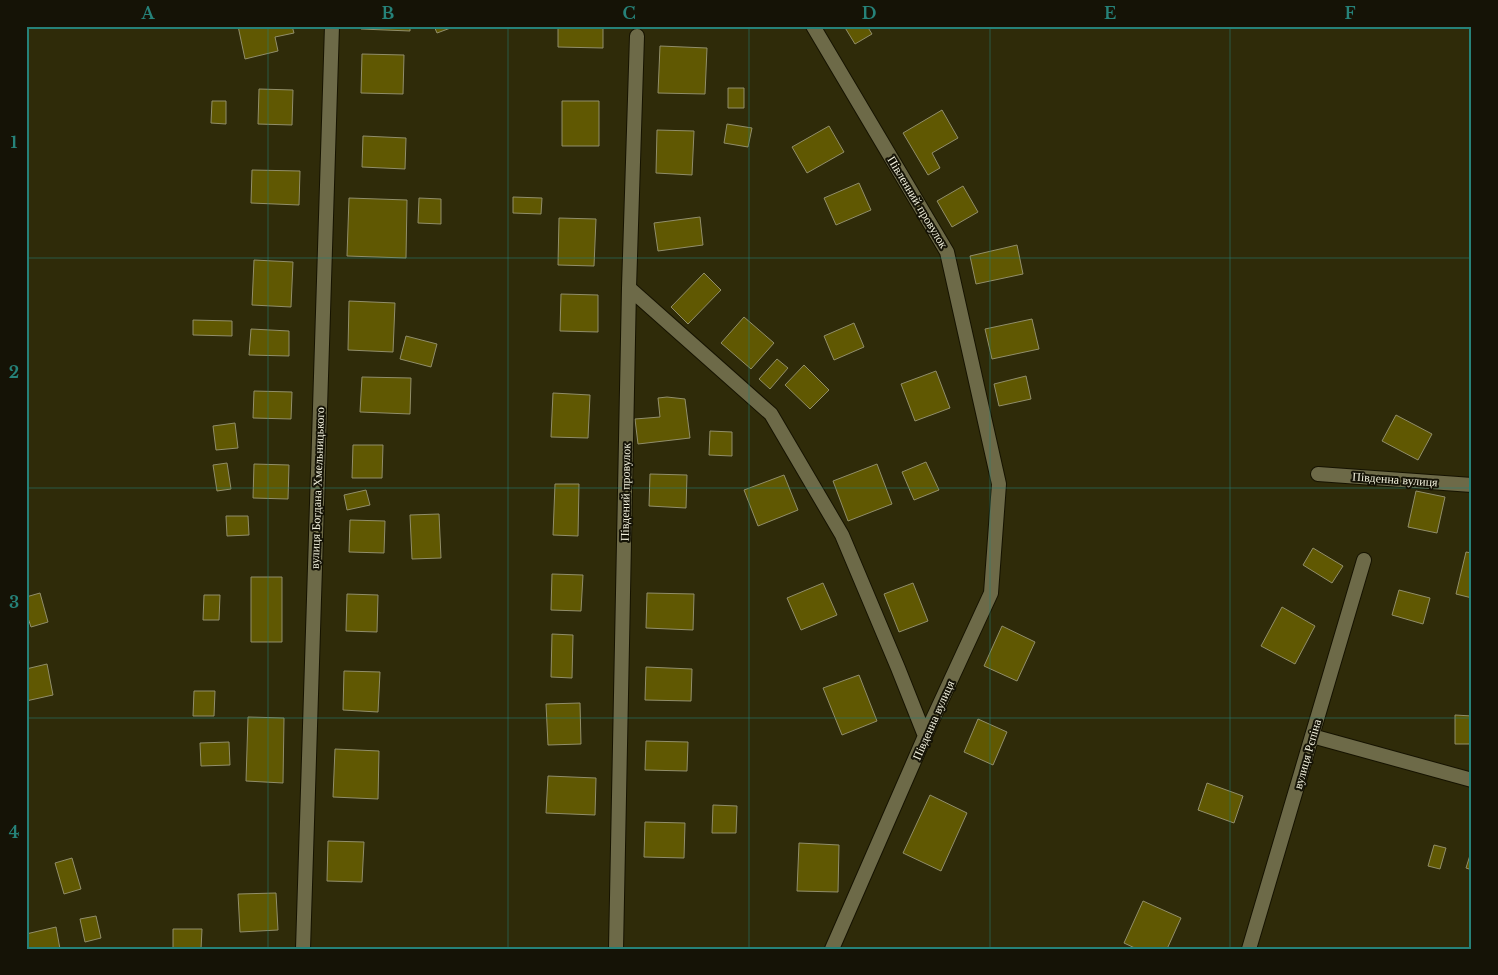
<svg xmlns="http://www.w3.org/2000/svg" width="1498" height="975" font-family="'Libre Baskerville',serif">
<rect width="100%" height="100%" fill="#2f2b09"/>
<path fill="#605802" stroke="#918e6a" d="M238,26H292L294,33L275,37L278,51L245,59Z
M362,26H410V31L361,29Z
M434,26H456L437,33Z
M558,26H603V48L558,47Z
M844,26H867L872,34L855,44Z
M660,46L707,48L705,94L658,93Z
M362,54L404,55L403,94L361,93Z
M728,88H744V108H728Z
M259,89L293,90L292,125L258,124Z
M212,101H226V124L211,123Z
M562,101H599V146H562Z
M942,110L958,138L932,153L940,168L928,175L903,133Z
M727,124L752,128L748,147L724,143Z
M829,126L844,152L807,173L792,147Z
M657,130L694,131L692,175L656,173Z
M363,136L406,138L405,169L362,167Z
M252,170L300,171L299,205L251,203Z
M859,183L871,210L836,225L824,198Z
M963,186L978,212L952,227L937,201Z
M513,197L542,198L541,214L513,213Z
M349,198L407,200L406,258L347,256Z
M419,198L441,199V224L418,223Z
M700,217L703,245L658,251L654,223Z
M559,218L596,219L594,266L558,265Z
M1017,245L1023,274L976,284L970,256Z
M254,260L293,262L291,307L252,305Z
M704,273L721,290L688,324L671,307Z
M561,294L598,295V332L560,331Z
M349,301L395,303L393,352L348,350Z
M744,317L774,343L751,369L721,343Z
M1032,319L1039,349L992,359L985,329Z
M193,320L232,321V336L193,335Z
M854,323L864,347L834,360L824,336Z
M251,329L289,331V356L249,355Z
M406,336L437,344L431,367L400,359Z
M777,359L788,368L770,389L759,379Z
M804,365L829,390L810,409L785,385Z
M936,371L950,408L915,421L901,384Z
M1026,376L1031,399L999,406L994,384Z
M362,377L411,378L410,414L360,412Z
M254,391L292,392L291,419L253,418Z
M553,393L590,395L588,438L551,437Z
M667,397L685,399L690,438L638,444L635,419L660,417L658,398Z
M1396,415L1432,434L1418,460L1382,441Z
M235,423L238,448L216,450L213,426Z
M710,431L732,432V456L709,455Z
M353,445H383L382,478H352Z
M926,462L939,490L914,500L902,472Z
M227,463L231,489L217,491L213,465Z
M254,464L289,465L288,499L253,498Z
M877,464L892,504L848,521L833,481Z
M650,474L687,475L686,508L649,506Z
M784,475L798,510L758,526L744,490Z
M555,484H579L578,536L553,535Z
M366,490L370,505L347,510L344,495Z
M1416,491L1445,497L1437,533L1408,527Z
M439,514L441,558L412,559L410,515Z
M226,516H248L249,535L227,536Z
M350,520L385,521L384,553L349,552Z
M1313,548L1343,566L1332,583L1303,565Z
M1466,552L1472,553V598L1456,594Z
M552,574L583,575L581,611L551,610Z
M251,577H282V642H251Z
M823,583L837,615L801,630L787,598Z
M913,583L928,621L899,632L884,594Z
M1399,590L1430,598L1423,624L1392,615Z
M40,593L48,622L31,627L26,612V597Z
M647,593L694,594L693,630L646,628Z
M347,594L378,595L377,632L346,631Z
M204,595H220L219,620H203Z
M1282,607L1315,626L1295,664L1261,646Z
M1002,626L1035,642L1017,681L984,666Z
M552,634L573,635L572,678L551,677Z
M47,664L53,695L26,701V669Z
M646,667L692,669L691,701L645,700Z
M344,671L380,672L378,712L343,710Z
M859,675L877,721L842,735L823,688Z
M194,691H215L214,716H193Z
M580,703L581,744L548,745L546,704Z
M1455,715L1472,716L1471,744H1455Z
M248,717L284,718L283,783L246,781Z
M978,719L1007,732L993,765L964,752Z
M646,741L688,742L687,771L645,770Z
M229,742L230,765L201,766L200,743Z
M335,749L379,751L378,799L333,797Z
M548,776L596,778L595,815L546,813Z
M1207,783L1243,796L1234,823L1198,810Z
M930,795L967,813L941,871L903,853Z
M713,805L737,806L736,833H712Z
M645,822L685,823L684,858L644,857Z
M328,841L364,842L362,882L327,881Z
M799,843L839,845L838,892L797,891Z
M1434,845L1446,848L1440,869L1428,866Z
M1471,852H1472V870L1466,868Z
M72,858L81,889L64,894L55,863Z
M276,893L278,930L240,932L238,894Z
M1143,901L1181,918L1167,949H1137L1124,943Z
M96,916L101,938L85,942L80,919Z
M56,927L60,949H26V934Z
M173,929H202L201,949H173Z"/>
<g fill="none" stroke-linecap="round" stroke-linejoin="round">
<defs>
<path id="minor" d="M813,26L947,252L999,484L991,593L925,736L832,949
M629,288L771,414L842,535L898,668L925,736
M1318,474L1472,485
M1312,736L1472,780
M303,949L332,26
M616,949L629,288L637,36
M1249,949L1364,560"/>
</defs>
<use href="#minor" stroke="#161300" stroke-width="16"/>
<use href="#minor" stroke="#6d6a48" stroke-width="14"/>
</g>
<path fill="none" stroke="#268279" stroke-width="1" stroke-opacity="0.55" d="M268,26V949M508,26V949M749,26V949M990,26V949M1230,26V949M26,258H1472M26,488H1472M26,718H1472"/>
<g text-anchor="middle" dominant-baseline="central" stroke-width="4" stroke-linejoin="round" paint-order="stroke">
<g font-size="12" fill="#f2f1de" stroke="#151306">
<text transform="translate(918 202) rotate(59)">Півленний провулок</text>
<text transform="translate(1395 479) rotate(4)">Південна вулиця</text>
<text transform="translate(317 488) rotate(-88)">вулиця Богдана Хмельницького</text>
<text transform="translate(625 492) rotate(-89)">Південий провулок</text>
<text transform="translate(933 720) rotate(-66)">Південна вулиця</text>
<text transform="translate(1307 754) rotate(-74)">вулиця Рєпіна</text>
</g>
</g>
<rect width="1498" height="975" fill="none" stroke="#151306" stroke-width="55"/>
<rect x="28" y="28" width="1442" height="920" fill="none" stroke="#268279" stroke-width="2"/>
<g font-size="16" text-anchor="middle" font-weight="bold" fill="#268279">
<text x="148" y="19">A</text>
<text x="388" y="19">B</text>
<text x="629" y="19">C</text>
<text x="869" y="19">D</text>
<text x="1110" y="19">E</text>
<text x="1350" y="19">F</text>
<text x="14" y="148">1</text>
<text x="14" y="378">2</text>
<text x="14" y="608">3</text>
<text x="14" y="838">4</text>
</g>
</svg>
